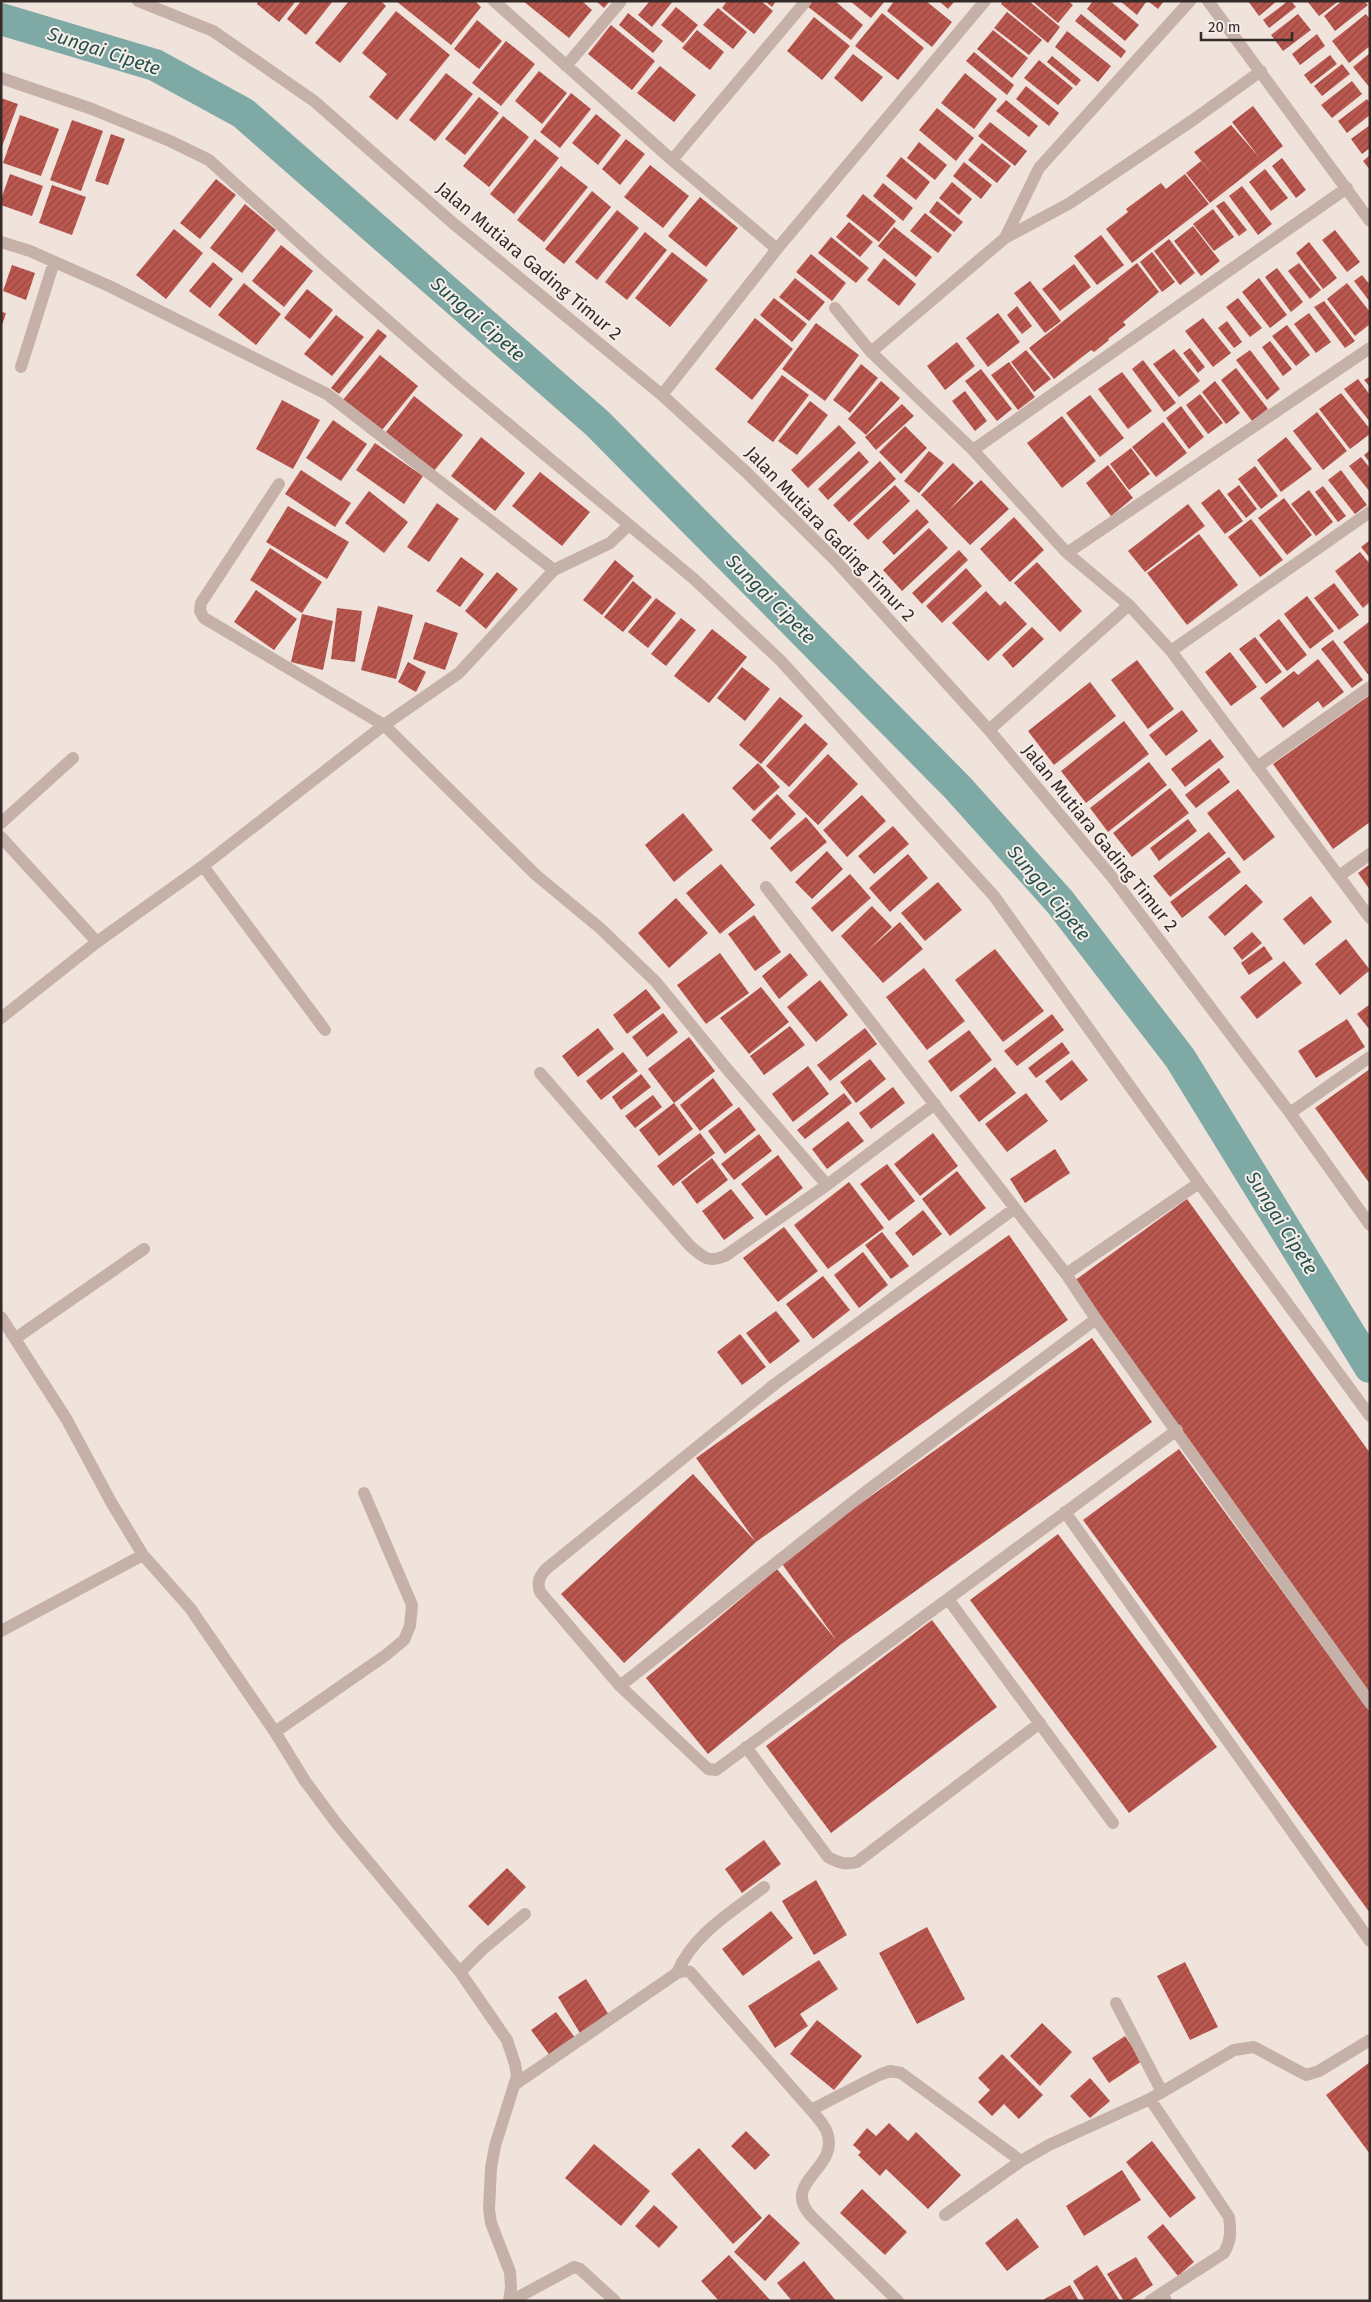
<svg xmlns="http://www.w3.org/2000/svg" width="1371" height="2302" font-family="'Fira Sans',sans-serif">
<defs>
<pattern id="building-hatch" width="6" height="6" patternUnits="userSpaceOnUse" patternTransform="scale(1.25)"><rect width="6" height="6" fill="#ba574f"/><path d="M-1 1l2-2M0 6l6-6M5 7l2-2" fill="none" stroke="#984842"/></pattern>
</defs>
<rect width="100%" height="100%" fill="#efe3dc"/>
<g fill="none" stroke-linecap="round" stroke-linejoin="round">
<path stroke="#7ea9a4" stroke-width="32" d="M1,19L155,65L243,113L597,423L958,788L1060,902L1180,1058L1370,1367"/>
</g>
<path fill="url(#building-hatch)" d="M258,1H296L279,22L257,4Z
M301,1H333L306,35L287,19Z
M349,1H381L386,6L340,63L315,43Z
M396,1H475L481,7L451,45Z
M523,1H582L592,10L569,38Z
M596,1H610L604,8Z
M650,1H673L652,27L638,15Z
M727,1H761L773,11L754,34L722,8Z
M765,1H776L772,7Z
M811,1H835L863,25L851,40L807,6Z
M850,1H885L871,18Z
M894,1H926L952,22L932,47L887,11Z
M939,1H955L948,9Z
M1003,1H1029L1060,27L1048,43L1001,4Z
M1032,1H1068L1073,5L1058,23Z
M1093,1H1110L1139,25L1125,41L1087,9Z
M1120,1H1145L1146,2L1137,15Z
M1148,1H1164L1158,9Z
M1248,1H1277L1259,16Z
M1288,1H1291L1296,7L1269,28L1263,20Z
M1307,1H1339L1319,16Z
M1342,1H1364L1368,5L1335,31L1324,16Z
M676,7L698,25L683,43L661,25Z
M718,8L747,32L733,49L703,25Z
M396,11L450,55L397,120L369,97L387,74L362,53Z
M1007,12L1042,40L1029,55L994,28Z
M628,13L663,41L653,53L619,25Z
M882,13L924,48L898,80L855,46Z
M1081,14L1126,51L1121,58L1075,21Z
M1298,14L1311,30L1283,51L1271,35Z
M1366,14L1370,19V46L1349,63L1332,41Z
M814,17L850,46L822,80L787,51Z
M477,20L502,41L479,69L454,49Z
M611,25L655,61L632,90L588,54Z
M697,30L724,52L710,70L682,48Z
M993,30L1028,58L1012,78L977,49Z
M1067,31L1111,66L1098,82L1055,47Z
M1317,34L1325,46L1300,65L1292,54Z
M506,41L535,64L501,106L472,83Z
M974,52L1014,85L1007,95L966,61Z
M1370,53V88L1353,67Z
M853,54L883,77L862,102L834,78Z
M1330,55L1337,64L1311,84L1304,75Z
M1052,56L1081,80L1076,86L1047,62Z
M1039,60L1073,88L1058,105L1024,78Z
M1342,64L1350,74L1322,96L1314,86Z
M660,66L696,95L674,122L637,93Z
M539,71L567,93L542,124L515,101Z
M446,73L473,94L435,141L409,120Z
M965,73L997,99L974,129L941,103Z
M1352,81L1362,94L1332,118L1321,105Z
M1026,86L1059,113L1049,126L1016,99Z
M571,93L591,109L560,148L540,132Z
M479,97L499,113L465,155L445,139Z
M1,98L18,104L1,149Z
M1367,99L1370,103V115L1347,133L1338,121Z
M1006,100L1038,126L1029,137L996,111Z
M1253,106L1283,146L1210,203L1186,173L1201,161L1214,176L1194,152L1231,125L1259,157L1232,122Z
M937,108L974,138L956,161L919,130Z
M596,114L621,135L598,165L572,143Z
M20,115L59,129L41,176L3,163Z
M503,116L529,137L489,187L463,166Z
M72,120L103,131L81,191L50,180Z
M990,122L1027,151L1015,166L978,136Z
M1370,125V148L1362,154L1351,139Z
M111,134L125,139L108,185L95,181Z
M535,139L559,158L514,214L490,194Z
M626,139L645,154L620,185L602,169Z
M919,142L947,165L935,180L907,158Z
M982,143L1011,166L997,183L968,160Z
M1370,155V170L1363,161Z
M901,157L930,182L916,200L886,176Z
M1282,158L1306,190L1296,198L1272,166Z
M964,162L992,185L981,199L953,176Z
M650,165L689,196L663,228L624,197Z
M561,166L588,187L544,242L517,220Z
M1265,169L1288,198L1271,211L1249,182Z
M10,174L43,186L32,216L1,205V199Z
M1185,174L1209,204L1132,263L1106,229L1128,212L1126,209L1161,183L1166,189Z
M216,179L236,195L200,239L180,223Z
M952,182L972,199L959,215L939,198Z
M883,183L913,208L903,221L873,196Z
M52,185L86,197L72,235L39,223Z
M1242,186L1272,224L1258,235L1229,196Z
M592,191L611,207L564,264L545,249Z
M863,194L896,221L879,242L846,216Z
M700,197L738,228L706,267L668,236Z
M937,201L963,222L954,232L929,212Z
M1224,201L1247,230L1239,236L1216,206Z
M245,204L276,230L242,273L210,248Z
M1213,209L1234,237L1214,251L1193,224Z
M617,210L639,228L597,280L575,262Z
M925,213L952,235L938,253L910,231Z
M849,222L873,242L860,257L836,237Z
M1193,226L1220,261L1201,276L1174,241Z
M894,227L932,257L916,277L878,246Z
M174,229L203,253L166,299L136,275Z
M1335,230L1360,262L1347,272L1322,240Z
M645,232L667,250L627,300L605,282Z
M1101,235L1124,265L1097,285L1074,256Z
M831,237L869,268L856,283L818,253Z
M1169,239L1195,273L1180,285L1154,251Z
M1309,242L1337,278L1323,289L1296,253Z
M281,245L313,271L284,307L252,281Z
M672,252L708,280L670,327L635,298Z
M1152,252L1175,282L1162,292L1140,262Z
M811,254L846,283L832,301L796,272Z
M884,258L916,284L899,306L867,280Z
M213,262L233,279L210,308L189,291Z
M1137,263L1159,292L1123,322L1126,325L1108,339L1109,340L1094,352L1091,350L1054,379L1029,348Z
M1299,263L1321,290L1310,299L1288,271Z
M1074,264L1091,287L1060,311L1042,289Z
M12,265L35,273L26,300L3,291Z
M1277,268L1303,302L1291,312L1265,277Z
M1362,275L1370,285V302L1354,281Z
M795,278L825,302L809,321L779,297Z
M1259,278L1287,315L1270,328L1242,292Z
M1030,281L1061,321L1045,333L1014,293Z
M244,283L281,314L256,345L218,315Z
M1347,283L1370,312V324L1355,336L1327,299Z
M307,289L333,310L310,339L284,318Z
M774,298L807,324L792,342L760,315Z
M1238,298L1262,328L1250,337L1226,307Z
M1324,301L1355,341L1345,348L1314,307Z
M1017,306L1032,326L1022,334L1007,315Z
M1,312L6,313L2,325H1Z
M998,313L1020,342L988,367L966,338Z
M1309,313L1331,342L1316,353L1294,324Z
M336,315L364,337L332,376L304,354Z
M755,318L793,349L752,400L715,369Z
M1203,318L1231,353L1213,367L1185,331Z
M1227,321L1242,342L1234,348L1218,328Z
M816,323L859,355L825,401L782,369Z
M1287,325L1310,355L1296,366L1272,336Z
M378,329L387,336L339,394L331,388Z
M1270,341L1292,369L1283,376L1262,347Z
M957,342L975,366L945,390L927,366Z
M1190,348L1205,367L1198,373L1183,353Z
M1174,349L1200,381L1179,397L1153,364Z
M1026,350L1051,379L1034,392L1011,362Z
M1250,350L1280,389L1267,400L1236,360Z
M380,355L418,386L382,430L343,400Z
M1143,360L1176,403L1164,412L1132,369Z
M1009,362L1035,397L1018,410L991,375Z
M861,364L878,378L850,413L833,400Z
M1236,368L1268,409L1252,421L1221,380Z
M981,369L1012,409L997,421L965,381Z
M1122,372L1152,411L1128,429L1098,389Z
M782,375L809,395L773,442L747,422Z
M1370,376V387L1364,380Z
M1358,379L1370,395V422L1344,389Z
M881,381L900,398L866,435L848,419Z
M1215,381L1240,413L1226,424L1202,392Z
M965,391L987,421L975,431L952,401Z
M1341,393L1370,429V434L1350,449L1319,409Z
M1200,394L1223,423L1208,434L1186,405Z
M1090,395L1124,438L1100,457L1066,413Z
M414,396L463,435L434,471L386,432Z
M282,400L320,420L293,469L256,449Z
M810,401L828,415L797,455L778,441Z
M902,404L914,416L876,450L865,437Z
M1181,406L1204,437L1189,449L1166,418Z
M1317,412L1347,451L1323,470L1293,431Z
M1062,416L1096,461L1062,488L1027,443Z
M333,420L367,444L341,481L306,458Z
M1163,422L1187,453L1156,477L1132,447Z
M839,425L856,443L808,488L791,470Z
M905,426L927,448L901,474L879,452Z
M481,437L525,473L495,511L451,476Z
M1286,437L1312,469L1281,492L1257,460Z
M375,443L423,476L404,504L356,470Z
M1131,448L1150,474L1129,490L1110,464Z
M1370,450V463L1364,455Z
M859,451L869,462L828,500L818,489Z
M929,451L944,463L919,493L904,481Z
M1361,457L1370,468V492L1349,466Z
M880,461L896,479L849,522L833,505Z
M953,463L974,483L949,510L981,480L1009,509L970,545L921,495Z
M1108,465L1133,498L1111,516L1086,483Z
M1255,466L1278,496L1261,509L1238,479Z
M301,470L351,503L335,527L285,494Z
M1341,470L1367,505L1355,514L1328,480Z
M540,472L590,512L562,546L512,506Z
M895,485L910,501L868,540L853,524Z
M1239,485L1257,509L1246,518L1227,494Z
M1323,486L1346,516L1338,522L1315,492Z
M1219,489L1243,521L1225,534L1201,503Z
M1309,490L1333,522L1316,536L1291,504Z
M369,491L408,522L384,553L345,523Z
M1284,498L1312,535L1287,555L1258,518Z
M437,503L459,519L429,562L407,547Z
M1188,504L1205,526L1145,572L1128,551Z
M288,506L349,542L327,579L266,542Z
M917,509L929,522L894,555L882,542Z
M1014,517L1044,550L1010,582L980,549Z
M1251,519L1283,560L1260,577L1228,537Z
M929,528L948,548L902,591L883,570Z
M1199,534L1238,585L1187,625L1147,573Z
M1370,540V558L1361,547Z
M270,548L322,582L302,613L250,580Z
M959,550L968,560L922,604L912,593Z
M1360,552L1370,564V602L1363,608L1335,571Z
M461,557L484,574L460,607L436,591Z
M615,560L634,576L602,615L583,600Z
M1037,562L1082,611L1060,632L1014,583Z
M966,568L982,586L942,623L926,606Z
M497,572L518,589L486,629L465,611Z
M633,581L652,597L623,632L604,617Z
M1334,583L1359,615L1339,630L1314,598Z
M256,590L297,619L274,650L234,622Z
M986,591L1000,606L1005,601L1027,624L988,661L952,623Z
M1307,596L1334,631L1310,649L1284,614Z
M656,598L676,613L648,648L628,632Z
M378,606L413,615L396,679L361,670Z
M337,608L362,611L355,662L331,659Z
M302,614L333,621L323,670L291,662Z
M681,618L696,630L666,666L651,654Z
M1279,619L1307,655L1287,671L1259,635Z
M1370,621V677L1343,642Z
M425,622L458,633L445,670L413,659Z
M1032,627L1044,639L1013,668L1002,655Z
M712,629L747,657L709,703L674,676Z
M1255,637L1282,672L1266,684L1239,649Z
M1333,640L1363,680L1352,688L1321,649Z
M1230,652L1257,687L1231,706L1205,672Z
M1318,659L1344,692L1323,708L1318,701L1283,728L1260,698L1294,671L1298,675Z
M1137,660L1174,709L1148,729L1111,680Z
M408,662L426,672L416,692L398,682Z
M742,667L770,689L745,721L717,698Z
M1090,682L1116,716L1054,765L1028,731Z
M1370,695V822L1333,849L1273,764Z
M780,697L803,716L761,764L739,745Z
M1182,710L1198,731L1166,756L1149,735Z
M1124,721L1149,754L1086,803L1061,771Z
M805,723L828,744L789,787L766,766Z
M1210,739L1224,757L1185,787L1171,769Z
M828,754L858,784L818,825L788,796Z
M1149,762L1167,785L1108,832L1090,808Z
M758,763L780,787L754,811L732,788Z
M1219,768L1230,782L1196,808L1185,795Z
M1170,788L1189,813L1132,857L1113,833Z
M1238,789L1275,837L1244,861L1207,813Z
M777,794L796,814L770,840L751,820Z
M862,795L886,821L847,857L823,830Z
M683,813L713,850L674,882L645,845Z
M806,817L827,842L791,872L770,848Z
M1188,819L1197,831L1159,861L1150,848Z
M893,826L909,844L874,874L858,856Z
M1209,832L1226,853L1170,897L1153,876Z
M827,851L843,869L812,899L795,882Z
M908,854L928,878L890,912L869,888Z
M1229,857L1241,872L1182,918L1170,902Z
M721,864L755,905L720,934L686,893Z
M1370,864V890L1358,873Z
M850,874L871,898L832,932L811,908Z
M938,882L962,910L925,941L901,913Z
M1246,884L1263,902L1225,936L1208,917Z
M1311,896L1332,922L1304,945L1283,919Z
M676,898L708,933L669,968L638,933Z
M872,906L892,927L867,951L900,922L923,949L883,983L841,936Z
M754,915L781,952L755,971L728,934Z
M1252,932L1262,943L1242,960L1233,948Z
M1346,939L1370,970L1340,995L1315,964Z
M1264,946L1273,959L1249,975L1241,963Z
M995,949L1044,1011L1003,1042L955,980Z
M720,953L749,993L706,1024L677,985Z
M790,953L808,975L779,999L762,976Z
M1284,961L1302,983L1257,1019L1240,997Z
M924,968L965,1021L927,1050L886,997Z
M820,980L848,1015L816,1042L787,1007Z
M761,987L789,1022L749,1054L720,1018Z
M646,989L661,1008L627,1034L613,1015Z
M1370,1004V1030L1357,1014Z
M663,1013L678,1032L647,1057L632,1037Z
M1052,1014L1064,1030L1017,1066L1004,1051Z
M1347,1019L1365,1047L1316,1078L1298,1051Z
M790,1026L805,1045L764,1075L750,1056Z
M598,1028L614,1049L578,1077L562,1056Z
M865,1028L877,1044L830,1081L817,1065Z
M969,1030L992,1060L951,1092L928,1061Z
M689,1037L715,1071L674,1103L693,1129L659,1156L639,1130L674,1103L648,1069Z
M1062,1042L1070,1053L1036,1078L1028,1068Z
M623,1052L638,1071L601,1100L586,1081Z
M870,1059L886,1079L856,1103L840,1082Z
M1072,1060L1088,1080L1061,1101L1045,1081Z
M808,1066L829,1094L793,1122L772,1094Z
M995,1067L1016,1093L979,1122L959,1096Z
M1370,1069V1184L1315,1108Z
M641,1074L651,1087L621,1110L612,1097Z
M713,1078L733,1105L700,1131L680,1105Z
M893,1087L905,1103L871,1129L859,1113Z
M844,1093L852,1103L805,1139L797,1130Z
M1026,1093L1048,1121L1007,1152L985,1124Z
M653,1095L662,1107L635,1128L625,1116Z
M739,1107L756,1130L725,1154L708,1131Z
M848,1121L864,1141L827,1169L812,1149Z
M700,1133L715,1153L673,1186L657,1166Z
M933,1133L958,1166L920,1196L894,1164Z
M759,1134L772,1151L734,1180L721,1164Z
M1055,1149L1070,1173L1025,1203L1010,1179Z
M778,1155L803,1188L766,1216L741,1184Z
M712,1158L728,1180L697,1204L681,1182Z
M887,1164L915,1201L889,1221L860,1184Z
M957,1171L986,1208L950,1236L922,1199Z
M849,1182L884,1228L828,1269L794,1225Z
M731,1189L754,1218L724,1240L702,1211Z
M1187,1199L1370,1453V1693L1074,1281Z
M923,1210L942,1234L913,1256L895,1233Z
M784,1227L818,1271L778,1302L743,1258Z
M882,1232L909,1266L891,1279L865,1245Z
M1009,1235L1068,1320L756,1542L696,1458Z
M863,1252L888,1285L859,1308L834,1275Z
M823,1276L850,1310L813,1339L786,1304Z
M776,1311L800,1341L770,1364L746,1333Z
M740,1334L766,1367L742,1385L717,1352Z
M1092,1338L1152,1422L840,1645L708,1754L646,1678L777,1569L837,1641L780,1561Z
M1179,1449L1370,1712V1913L1083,1520Z
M693,1474L756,1542L624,1663L561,1594Z
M1058,1534L1217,1747L1129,1813L970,1600Z
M932,1620L997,1707L831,1833L766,1746Z
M764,1840L781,1864L742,1893L725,1869Z
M507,1868L526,1887L488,1926L468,1906Z
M816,1880L847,1935L814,1955L782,1901Z
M771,1911L793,1938L743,1976L722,1949Z
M927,1927L965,1999L917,2024L879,1953Z
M819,1960L838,1989L800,2014L808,2026L775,2048L748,2006Z
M1185,1962L1218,2027L1190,2040L1157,1976Z
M586,1979L609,2015L580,2033L558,1997Z
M556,2012L576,2039L551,2057L531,2030Z
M817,2020L862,2056L834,2090L790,2054Z
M1042,2023L1072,2052L1040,2086L1010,2056Z
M1125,2036L1142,2061L1109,2083L1092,2058Z
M1002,2054L1043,2095L1019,2119L1004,2104L992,2116L978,2102L990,2090L978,2078Z
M1370,2062V2154L1326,2095Z
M1090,2078L1110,2101L1090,2118L1070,2096Z
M889,2123L908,2141L916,2132L961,2175L928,2209L886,2169L880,2176L858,2155L861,2152L853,2145L867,2128L876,2136Z
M746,2131L770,2155L755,2170L731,2146Z
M1152,2141L1196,2198L1170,2218L1126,2162Z
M594,2144L650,2191L621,2226L565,2178Z
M699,2148L762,2218L733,2244L671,2174Z
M1122,2170L1141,2200L1084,2236L1066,2206Z
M862,2189L907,2232L885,2255L840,2213Z
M654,2205L678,2227L659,2248L635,2226Z
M769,2214L800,2243L765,2281L734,2252Z
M1017,2218L1039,2247L1007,2271L985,2243Z
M1163,2224L1194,2262L1178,2276L1147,2237Z
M729,2255L771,2301H719L701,2281Z
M1136,2257L1153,2285L1129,2301H1124L1107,2274Z
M804,2261L836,2301H792L777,2283Z
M1097,2265L1120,2301H1085L1073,2281Z
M1070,2285L1079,2301H1041Z"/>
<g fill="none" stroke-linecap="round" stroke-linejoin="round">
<path stroke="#c6b1a9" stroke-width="12" d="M138,1L213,31L314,101L454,224L662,395L746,472L835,560L989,730L1112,877L1290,1113L1370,1225
M494,1L672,160L777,249
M1208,1L1370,221
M566,66L621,1
M1,78L92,109L170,141L209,160L321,262L459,383L694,579L781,661L994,896L1199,1183L1370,1416
M672,160L806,1
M1005,238L1070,203L1193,120L1261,71
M1,242L30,251L109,286L327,394L554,570
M835,308L871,352L973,450L1067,553L1129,605L1171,651L1370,918
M871,352L1005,238L1039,168L1190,1
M21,367L54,262
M662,395L777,249L985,1
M973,450L1347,188
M279,484L201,603L200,611L204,618L384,725L536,875L600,928L656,982L727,1069L827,1185
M1067,553L1370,348
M1171,651L1370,512
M989,730L1129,605
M1257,767L1370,687
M1,823L73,758
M1,837L97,942
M203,866L325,1030
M1339,876L1370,854
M766,887L1066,1274L1096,1319L1370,1703
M1,1018L97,942L203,866L384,725L459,673L554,570L610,543L629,525
M540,1073L690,1246C704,1257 707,1263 725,1256L827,1185L935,1104
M1290,1113L1370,1057
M1014,1209L775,1384L546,1569C539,1577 537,1582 540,1592L620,1686L708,1769L716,1770L1177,1430
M1066,1274L1199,1183
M1,1317L67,1420L111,1502L143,1555L190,1608L275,1732L305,1781L337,1824L460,1972L507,2040L515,2064L517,2076L495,2146L491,2168L489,2209L491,2223L510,2272L511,2288L509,2301
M16,1338L144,1249
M1065,1512L1370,1941
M948,1599L1113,1823
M1,1631L143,1555
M620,1686L868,1490L1096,1319
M275,1732L386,1655L404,1640L410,1626L412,1605L364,1493
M746,1747L828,1857C839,1863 845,1865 857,1862L1040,1723
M460,1972L483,1949L525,1914
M677,1973C693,1934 732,1912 764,1887
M1116,2003L1162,2092
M514,2085L677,1973L684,1971L690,1972L811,2110C816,2116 824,2124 827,2132C841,2170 777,2182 813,2218L898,2301
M1150,2099L1229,2217C1231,2231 1231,2241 1224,2253L1162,2293L1166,2301
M811,2110L879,2075L890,2071L901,2073L1021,2161L1049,2145L1150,2099L1234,2050L1254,2047L1306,2075L1319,2071L1370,2040
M945,2215L1021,2161
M511,2301L574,2267L580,2269L615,2301
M1150,2301L1162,2293"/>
</g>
<g text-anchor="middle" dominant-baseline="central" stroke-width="4" stroke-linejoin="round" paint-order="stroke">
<g font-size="18" fill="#342a28" stroke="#f7ede8">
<text transform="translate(529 261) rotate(40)">Jalan Mutiara Gading Timur 2</text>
<text transform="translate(830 534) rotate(46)">Jalan Mutiara Gading Timur 2</text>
<text transform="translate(1100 838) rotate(51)">Jalan Mutiara Gading Timur 2</text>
</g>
<g font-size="19" font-style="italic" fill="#22514c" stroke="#f7ede8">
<text transform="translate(104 51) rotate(18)">Sungai Cipete</text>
<text transform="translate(478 319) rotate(41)">Sungai Cipete</text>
<text transform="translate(771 599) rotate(45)">Sungai Cipete</text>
<text transform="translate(1049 893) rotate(50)">Sungai Cipete</text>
<text transform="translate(1282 1223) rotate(58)">Sungai Cipete</text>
</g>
</g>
<rect width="1371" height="2302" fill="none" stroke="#342a28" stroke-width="5"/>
<path d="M1201 32v8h91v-8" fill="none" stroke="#342a28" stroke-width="2.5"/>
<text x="1208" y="32" font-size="15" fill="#342a28" stroke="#f7ede8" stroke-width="4" paint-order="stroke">20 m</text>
</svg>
